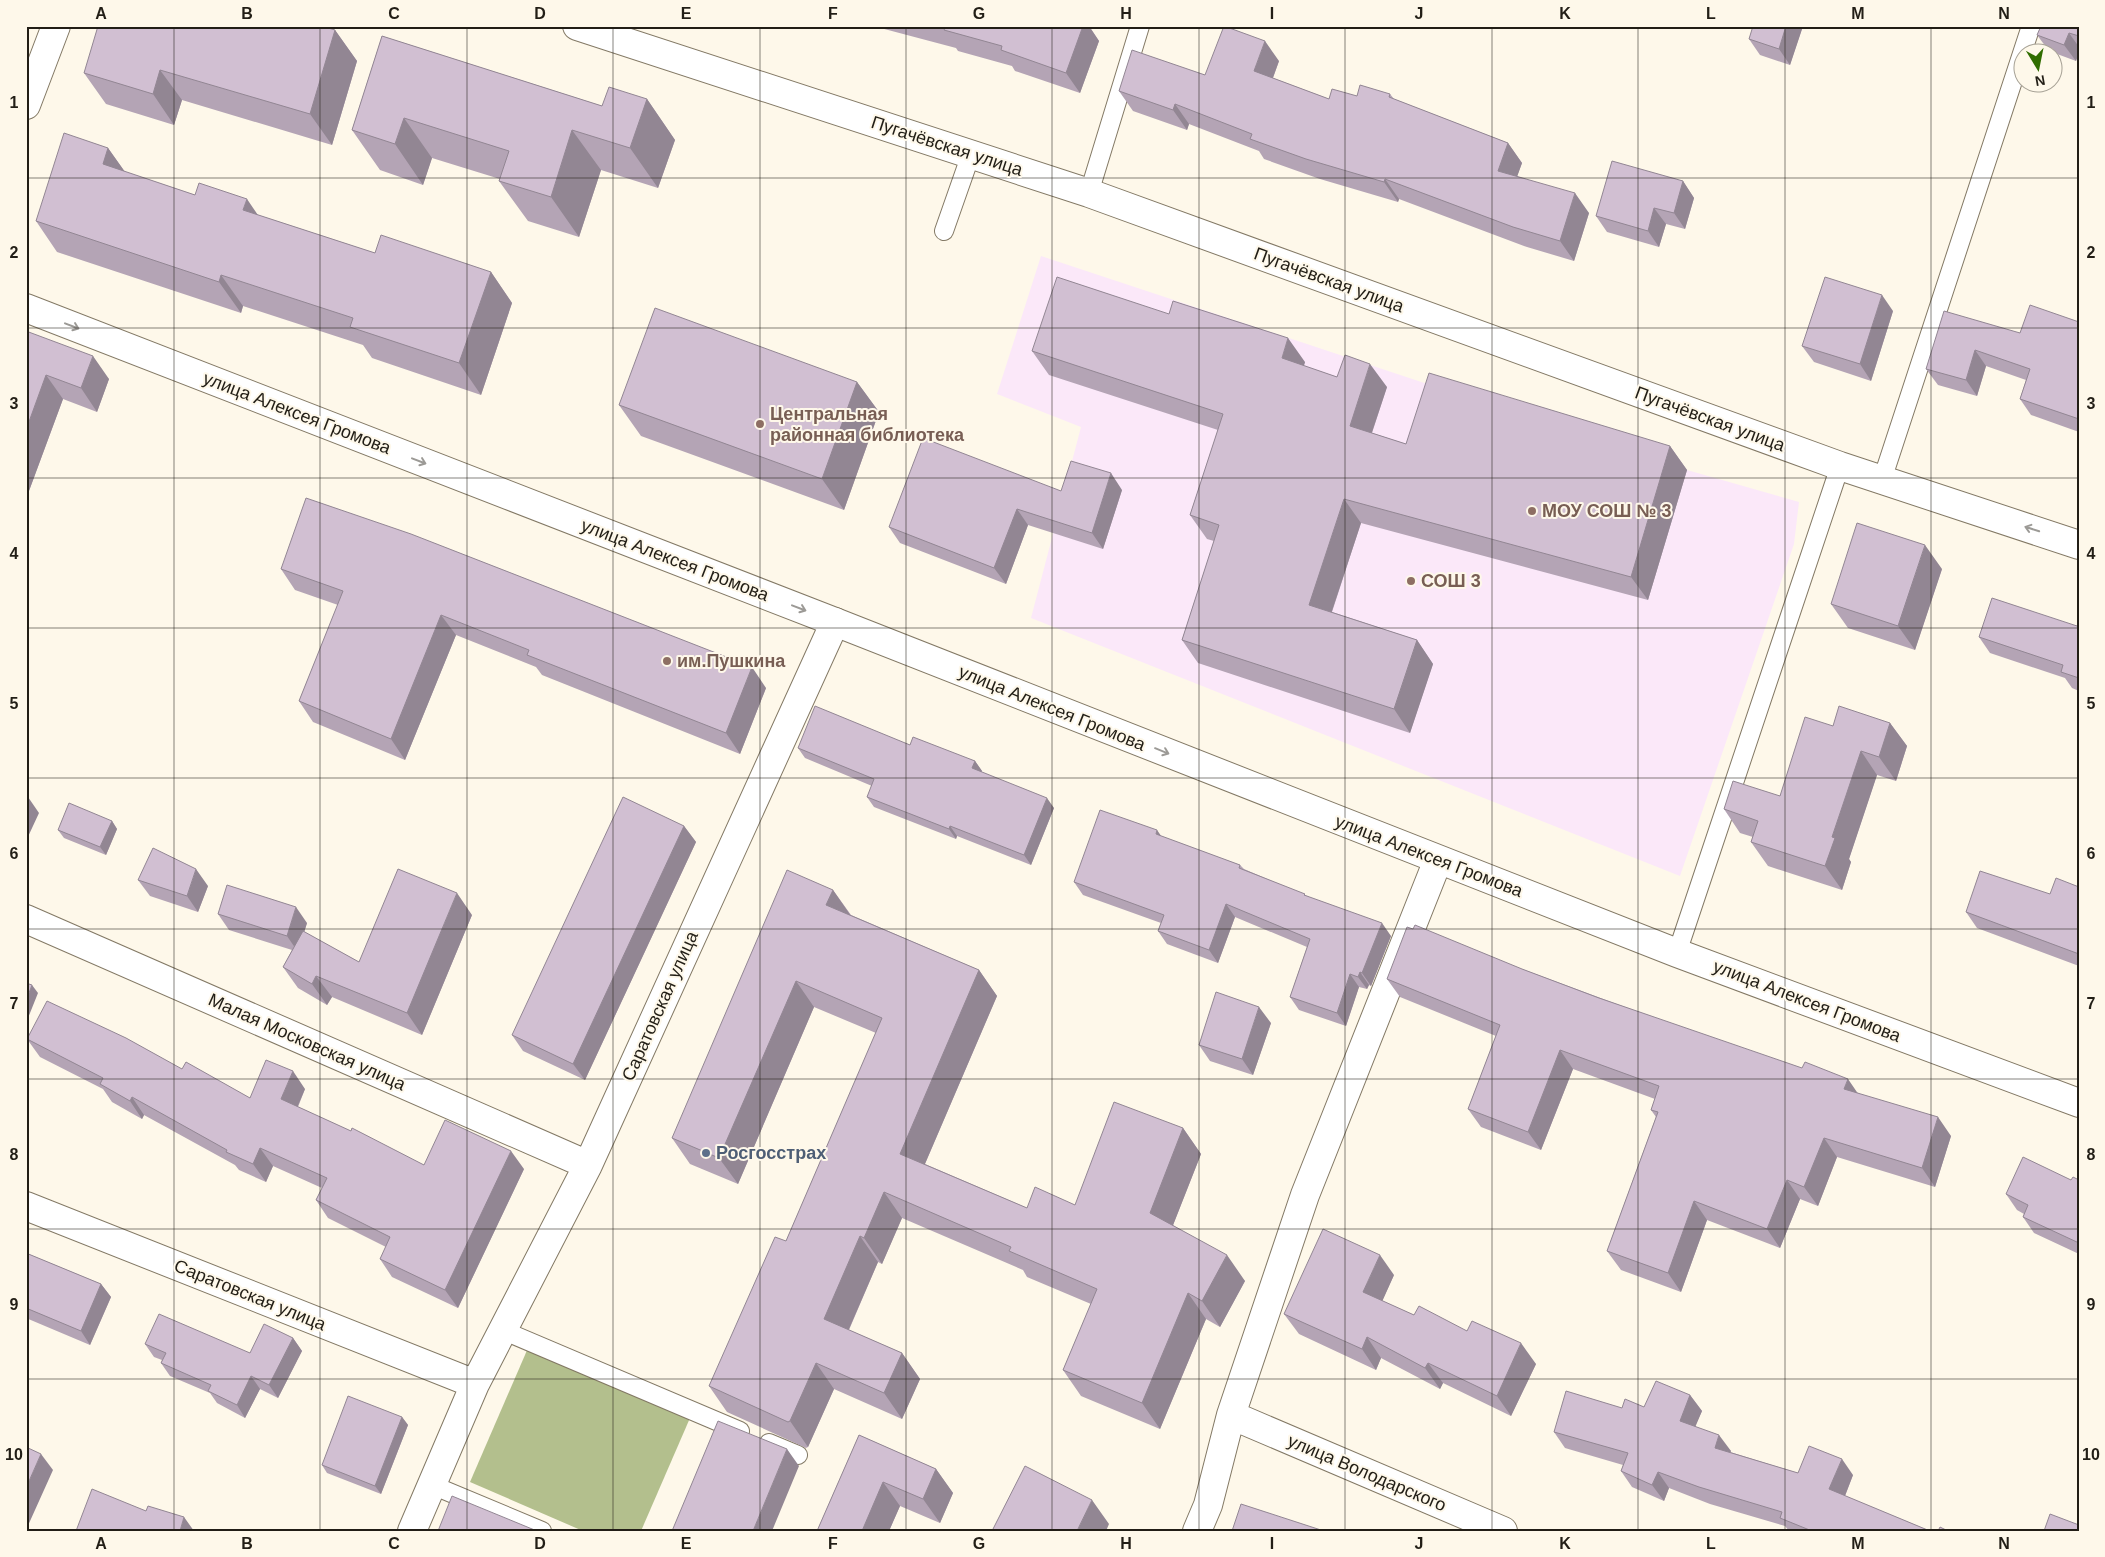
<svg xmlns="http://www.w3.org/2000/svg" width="2105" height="1557" font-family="Arial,sans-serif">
<rect width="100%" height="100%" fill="#fef8ea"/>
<path fill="#fbe8f9" d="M1041,256L1687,470L1799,502L1794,544L1680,876L1031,618L1081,427L997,394Z"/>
<path fill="#b3bf8d" d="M528,1348L690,1418L641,1531H583L470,1482Z"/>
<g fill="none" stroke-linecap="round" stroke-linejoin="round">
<defs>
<path id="service" d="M1089,193L1140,26
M944,231L971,154
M1882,480L2031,26
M1677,953L1840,466
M502,1330L740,1431
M769,1443L798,1455
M432,1485L542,1531"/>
<path id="minor" d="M577,26L1089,193L1840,466L2079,545
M26,919L588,1165
M26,1206L475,1384
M1231,1415L1503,1531
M412,1531L475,1384L588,1165L835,622
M1197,1531L1208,1505L1231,1415L1305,1195L1438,860"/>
<path id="tertiary" d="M26,308L835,622L1677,953L2079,1103"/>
<path id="secondary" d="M26,105L56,26"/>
</defs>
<use href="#service" stroke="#837965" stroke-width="20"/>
<use href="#minor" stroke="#837965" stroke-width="30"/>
<use href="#tertiary" stroke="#837965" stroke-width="30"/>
<use href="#secondary" stroke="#837965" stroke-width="30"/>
<use href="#service" stroke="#fff" stroke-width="18"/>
<use href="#minor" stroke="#fff" stroke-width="28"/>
<use href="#tertiary" stroke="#fff" stroke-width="28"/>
<use href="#secondary" stroke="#fff" stroke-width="28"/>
</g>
<path fill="#b4a4b5" d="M873,26H1089L1099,41L1080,93L1015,71L1012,66L958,51L956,48Z
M1803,26L1790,65L1760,55L1749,39Z
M2079,26V52L2076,61L2049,51L2037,35Z
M335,30L357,61L332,145L182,100L174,125L106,104L84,73Z
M382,36L602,106L647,99L675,140L658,188L601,170L579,237L528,221L499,181L500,179L432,158L423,185L380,170L352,130Z
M1279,61L1273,78L1329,99L1357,96L1390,94L1394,99L1508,143L1522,163L1517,176L1589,213L1574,261L1527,247L1399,199L1398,202L1320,179L1264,159L1259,151L1189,124L1187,130L1133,111L1119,91Z
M108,148L125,172L195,195L258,215L375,253L491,272L512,303L481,395L372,358L363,345L243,306L241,313L57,252L36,221Z
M1683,181L1694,198L1685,229L1666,224L1659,247L1607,232L1596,216Z
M1893,311L1871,381L1814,362L1802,346Z
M2079,322V432L2031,415L2020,399L2026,380L1986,366L1977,396L1938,385L1926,369L2020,333Z
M26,331L109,379L97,412L63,399L26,499Z
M1032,351L1305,362L1304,366L1337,377L1387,387L1372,433L1406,444L1670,446L1687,470L1648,600L1361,523L1332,612L1417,640L1433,664L1410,733L1198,663L1182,640L1214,541L1207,539L1190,515L1218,430L1049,375Z
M857,382L879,412L844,510L641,436L619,405Z
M1122,490L1103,549L1028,525L1006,584L900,543L889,527L1061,491Z
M281,569L766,688L740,754L542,675L536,667L456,635L405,760L313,722L299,701L338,605L295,590Z
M1942,569L1915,650L1848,628L1831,604Z
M2079,620V691L2072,688L2065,678L1990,653L1979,637L2077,626Z
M1890,723L1907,746L1896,781L1877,775L1849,859L1851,862L1842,890L1768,866L1751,842L1753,837L1740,833L1724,809L1780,796L1833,726Z
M910,745L975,761L982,771L981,772L1054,808L1031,865L957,836L956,839L874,807L867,797L872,786L805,758L798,748Z
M112,821L117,829L106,855L64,838L58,830Z
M684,826L696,842L585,1080L523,1051L512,1035Z
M1162,837L1240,865L1244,869L1307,896L1391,936L1371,986L1369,985L1367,989L1359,987L1346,1026L1299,1010L1290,997L1307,947L1235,917L1218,963L1167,944L1158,931L1161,923L1083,895L1074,882Z
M138,880L208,886L198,912L150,896Z
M2079,887V966L1977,928L1966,912L2050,894Z
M833,890L851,915L979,970L997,996L925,1164L1027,1208L1075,1205L1183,1128L1201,1154L1173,1225L1245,1281L1220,1327L1206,1319L1160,1429L1081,1396L1063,1370L1091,1304L1027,1277L1023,1270L902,1218L882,1264L878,1262L849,1330L902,1353L920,1379L902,1419L834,1389L808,1447L806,1448L727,1412L709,1386L786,1241L876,1033L814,1007L738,1184L690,1164L672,1138Z
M218,914L307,923L304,932L359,962L472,915L422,1035L332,997L327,1005L298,988L283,967L292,950L229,930Z
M1522,969L1858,1093L1951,1136L1935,1187L1837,1157L1818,1206L1800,1199L1780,1248L1707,1220L1681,1292L1621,1270L1607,1251L1656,1117L1651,1110L1655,1099L1573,1069L1541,1150L1481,1127L1468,1109L1496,1036L1400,997L1387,979Z
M1271,1023L1253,1075L1210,1061L1199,1045Z
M27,1039L182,1069L250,1098L305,1089L298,1107L424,1165L524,1169L458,1308L392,1277L380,1259L386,1247L328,1218L316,1200L322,1188L273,1166L266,1182L239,1170L235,1165L144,1115L142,1119L112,1102L103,1089L40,1057Z
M2071,1180H2079V1254L2034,1233L2023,1217L2024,1214L2017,1210L2006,1194Z
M26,1253L101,1284L111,1297L90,1345L26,1318Z
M1394,1275L1382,1301L1414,1315L1467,1331L1536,1364L1511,1416L1443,1383L1440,1389L1381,1358L1376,1370L1299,1334L1284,1314Z
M293,1338L302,1351L278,1398L260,1389L245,1418L217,1403L210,1393L170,1376L161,1363L162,1360L154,1357L145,1344L250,1353Z
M1690,1395L1702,1411L1695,1426L1731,1451L1730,1452L1798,1473L1853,1475L1845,1496L1930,1531H1789L1785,1526L1710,1504L1669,1488L1664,1501L1632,1487L1621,1471L1623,1465L1565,1448L1554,1432L1622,1408L1644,1407Z
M402,1417L408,1425L381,1494L327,1473L322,1465Z
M859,1435L936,1469L953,1493L940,1523L900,1506L889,1531H817Z"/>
<path fill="#928693" d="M1083,26H1089L1099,41L1080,93L1066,73Z
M1786,26H1803L1790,65L1779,49Z
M335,30L357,61L332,145L310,114Z
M2069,33L2079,47V52L2076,61L2064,45Z
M1265,41L1279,61L1268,91L1254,71Z
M160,70L182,100L174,125L153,94Z
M647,99L675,140L658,188L630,148Z
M1175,104L1189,124L1187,130L1173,110Z
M404,118L432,158L423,185L395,144Z
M572,130L601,170L579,237L551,197Z
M1508,143L1522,163L1512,191L1498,171Z
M108,148L130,179L103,164Z
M1385,179L1399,199L1398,202L1384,182Z
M1683,181L1694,198L1685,229L1674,213Z
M1575,193L1589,213L1574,261L1560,241Z
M247,199L268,230L243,210Z
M1654,208L1666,224L1659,247L1648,231Z
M491,272L512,303L481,395L459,363Z
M221,275L243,306L241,313L219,282Z
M1882,295L1893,311L1871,381L1860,364Z
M1288,338L1305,362L1298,382L1282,358Z
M1975,350L1986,366L1977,396L1966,380Z
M93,356L109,379L97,412L81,388Z
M1370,364L1387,387L1366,450L1350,426Z
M46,375L63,399L26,499V430Z
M857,382L879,412L844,510L822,479Z
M1670,446L1687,470L1648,600L1631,577Z
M1111,473L1122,490L1103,549L1092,533Z
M1344,499L1361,523L1326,629L1309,605Z
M1017,509L1028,525L1006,584L994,568Z
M1925,545L1942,569L1915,650L1898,626Z
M26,555L29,558L26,565Z
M441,615L456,635L405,760L391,739Z
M1417,640L1433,664L1410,733L1394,709Z
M752,667L766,688L740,754L726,733Z
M1890,723L1907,746L1896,781L1879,757Z
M1861,751L1877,775L1849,859L1851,862L1842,890L1825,866L1832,837Z
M975,761L982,771L979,778L972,768Z
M28,797L39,813L26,841V800Z
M1047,798L1054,808L1031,865L1024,855Z
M112,821L117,829L106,855L100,847Z
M684,826L696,842L585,1080L573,1064Z
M950,826L957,836L956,839L949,829Z
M1157,830L1166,843L1156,834Z
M196,869L208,886L198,912L187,896Z
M833,890L851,916L826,905Z
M457,893L472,915L422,1035L407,1013Z
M1226,904L1235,917L1218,963L1209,950Z
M296,907L307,923L298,952L287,936Z
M1382,923L1391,936L1371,986L1362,973Z
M979,970L997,996L918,1180L900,1154Z
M1360,972L1369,985L1367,989L1358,977Z
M1350,974L1359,987L1346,1026L1337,1013Z
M316,976L332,997L327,1005L312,984Z
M796,981L814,1007L738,1184L719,1158Z
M32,985L38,993L26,1023V1001Z
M1259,1007L1271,1023L1253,1075L1242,1059Z
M1560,1050L1573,1069L1541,1150L1528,1132Z
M293,1071L305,1089L293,1117L281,1099Z
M1848,1079L1861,1098L1844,1089Z
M132,1097L144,1115L142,1119L130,1101Z
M1938,1117L1951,1136L1935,1187L1922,1168Z
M1183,1128L1201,1154L1168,1238L1150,1213Z
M1824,1138L1837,1157L1818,1206L1804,1187Z
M260,1148L273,1166L266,1182L253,1164Z
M511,1151L524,1169L458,1308L445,1290Z
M1787,1180L1800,1199L1780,1248L1767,1229Z
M884,1192L902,1218L882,1264L864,1238Z
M1694,1201L1707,1220L1681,1292L1668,1273Z
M860,1236L878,1262L842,1345L824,1319Z
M1227,1255L1245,1281L1220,1327L1202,1301Z
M1380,1255L1394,1275L1377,1313L1363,1292Z
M101,1284L111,1297L90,1345L81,1331Z
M1188,1293L1206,1319L1160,1429L1142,1403Z
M1367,1337L1381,1358L1376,1370L1362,1349Z
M293,1338L302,1351L278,1398L269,1385Z
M1521,1343L1536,1364L1511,1416L1497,1396Z
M902,1353L920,1379L902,1419L884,1393Z
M816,1363L834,1389L808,1447L790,1421Z
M1428,1363L1443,1383L1440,1389L1425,1368Z
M251,1376L260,1389L245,1418L237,1405Z
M1690,1395L1702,1411L1691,1437L1680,1421Z
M402,1417L408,1425L381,1494L375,1486Z
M1719,1435L1731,1451L1726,1464L1715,1448Z
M787,1449L799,1466L772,1531H753Z
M41,1454L53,1470L26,1530V1488Z
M1842,1459L1853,1475L1841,1506L1829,1489Z
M936,1469L953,1493L940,1523L923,1499Z
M1658,1472L1669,1488L1664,1501L1652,1485Z
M883,1482L900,1506L889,1531H862Z
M1092,1500L1109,1524L1106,1531H1077Z
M184,1517L194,1531H180Z"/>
<path fill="#d1bfd2" stroke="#928693" d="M98,26H322L335,30L310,114L160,70L153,94L84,73Z
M938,26H1083L1066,73L1001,50L1002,46L944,30L945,28Z
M1224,26L1265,41L1254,71L1329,99L1332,89L1357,96L1360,85L1390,94L1389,97L1508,143L1498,171L1575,193L1560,241L1513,227L1385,179L1384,182L1306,159L1250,139L1252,134L1175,104L1173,110L1119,91L1132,50L1205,75Z
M1753,26H1786L1779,49L1749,39Z
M2041,26H2079V36L2069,33L2064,45L2037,35Z
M382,36L602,106L609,87L647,99L630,148L572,130L551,197L499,181L509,151L404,118L395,144L352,130Z
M64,133L108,148L103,164L195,195L199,183L247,199L243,210L375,253L381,235L491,272L459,363L350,327L353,318L221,275L219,282L36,221Z
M1612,161L1683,181L1674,213L1654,208L1648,231L1596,216Z
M1057,277L1169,314L1173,301L1288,338L1282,358L1337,377L1345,355L1370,364L1350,426L1406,444L1429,373L1670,446L1631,577L1344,499L1309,605L1417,640L1394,709L1182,640L1219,525L1190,515L1223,414L1032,351Z
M1825,277L1882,295L1860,364L1802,346Z
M2030,305L2079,322V419L2020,399L2030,369L1975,350L1966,380L1926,369L1944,311L2020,333Z
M655,308L857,382L822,479L619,405Z
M26,331L93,356L81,388L46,375L26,430Z
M923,438L1061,491L1071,461L1111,473L1092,533L1017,509L994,568L889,527Z
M306,498L411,534L752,667L726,733L527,655L529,650L441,615L391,739L299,701L343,591L281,569Z
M1857,523L1925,545L1898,626L1831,604Z
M1992,598L2077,626L2079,620V678L2061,672L2063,665L1979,637Z
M815,706L910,745L913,737L975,761L972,768L1047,798L1024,855L950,826L949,829L867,797L874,779L798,748Z
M1839,706L1890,723L1879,757L1861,751L1832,837L1835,838L1825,866L1751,842L1758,821L1724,809L1733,781L1780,796L1805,717L1833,726Z
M623,797L684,826L573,1064L512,1035Z
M69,803L112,821L100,847L58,830Z
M1100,810L1157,830L1156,834L1240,865L1239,868L1305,894L1304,895L1382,923L1362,973L1360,972L1358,977L1350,974L1337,1013L1290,997L1310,939L1226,904L1209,950L1158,931L1164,915L1074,882Z
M153,848L196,869L187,896L138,880Z
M398,869L457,893L407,1013L316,976L312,984L283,967L303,931L359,962Z
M787,870L833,890L826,905L979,970L900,1154L1027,1208L1035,1187L1075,1205L1114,1102L1183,1128L1150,1213L1227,1255L1202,1301L1188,1293L1142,1403L1063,1370L1097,1289L1009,1251L1011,1247L884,1192L864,1238L860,1236L824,1319L902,1353L884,1393L816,1363L790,1421L788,1422L709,1386L775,1237L786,1241L882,1018L796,981L719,1158L672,1138Z
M1980,871L2050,894L2056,878L2079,887V954L1966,912Z
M227,885L296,907L287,936L218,914Z
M1415,925L1522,969L1599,998L1802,1068L1805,1062L1848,1079L1844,1089L1938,1117L1922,1168L1824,1138L1804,1187L1787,1180L1767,1229L1694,1201L1668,1273L1607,1251L1658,1112L1651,1110L1659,1086L1560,1050L1528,1132L1468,1109L1500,1025L1387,979L1407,927L1413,929Z
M26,983L32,985L26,1001Z
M1216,992L1259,1007L1242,1059L1199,1045Z
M47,1001L126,1038L182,1069L186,1062L250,1098L266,1060L293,1071L281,1099L351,1131L352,1128L424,1165L445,1120L511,1151L445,1290L380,1259L390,1237L316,1200L327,1178L260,1148L253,1164L226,1152L227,1150L132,1097L130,1101L100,1084L103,1078L27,1039Z
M2023,1157L2071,1180L2073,1177L2079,1180V1243L2023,1217L2028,1205L2006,1194Z
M1323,1229L1380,1255L1363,1292L1414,1315L1419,1306L1467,1331L1472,1321L1521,1343L1497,1396L1428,1363L1425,1368L1367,1337L1362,1349L1284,1314Z
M26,1253L101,1284L81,1331L26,1308Z
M159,1314L250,1353L264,1324L293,1338L269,1385L251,1376L237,1405L208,1391L211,1385L161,1363L166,1353L145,1344Z
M1656,1381L1690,1395L1680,1421L1719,1435L1715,1448L1798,1473L1809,1446L1842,1459L1829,1489L1930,1531H1812L1780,1518L1782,1512L1699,1487L1658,1472L1652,1485L1621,1471L1628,1453L1554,1432L1566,1391L1622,1408L1625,1399L1644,1407Z
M348,1396L402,1417L375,1486L322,1465Z
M718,1421L787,1449L753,1531H672Z
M859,1435L936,1469L923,1499L883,1482L862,1531H817Z
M26,1447L41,1454L26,1488Z
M1025,1466L1092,1500L1077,1531H992Z
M92,1489L146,1511L148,1506L184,1517L180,1531H76Z
M452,1496L537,1531H438Z
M1241,1504L1324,1531H1232Z
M2050,1514L2079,1525V1531H2044Z
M1940,1527L1948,1531H1938Z"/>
<defs><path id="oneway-shaft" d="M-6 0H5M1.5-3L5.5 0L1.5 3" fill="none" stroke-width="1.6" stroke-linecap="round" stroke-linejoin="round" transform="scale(1.25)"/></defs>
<g stroke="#9c9a96">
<use href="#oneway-shaft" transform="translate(72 326) rotate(21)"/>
<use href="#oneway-shaft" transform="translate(419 461) rotate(21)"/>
<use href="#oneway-shaft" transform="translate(2032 529) rotate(-162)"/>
<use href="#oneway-shaft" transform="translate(799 608) rotate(21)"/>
<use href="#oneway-shaft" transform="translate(1162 751) rotate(22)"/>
</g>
<path fill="none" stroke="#221e16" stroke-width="1" stroke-opacity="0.55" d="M174,26V1531M320,26V1531M467,26V1531M613,26V1531M760,26V1531M906,26V1531M1052,26V1531M1199,26V1531M1345,26V1531M1492,26V1531M1638,26V1531M1785,26V1531M1931,26V1531M26,178H2079M26,328H2079M26,478H2079M26,628H2079M26,778H2079M26,929H2079M26,1079H2079M26,1229H2079M26,1379H2079"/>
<g fill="#8d6e63" stroke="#fef8ea" stroke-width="2">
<circle cx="760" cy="424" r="5"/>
<circle cx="1532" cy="511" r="5"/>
<circle cx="1411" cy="581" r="5"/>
<circle cx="667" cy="661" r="5"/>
</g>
<circle fill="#5c6f8a" stroke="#fef8ea" stroke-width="2" cx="706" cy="1153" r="5"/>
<g text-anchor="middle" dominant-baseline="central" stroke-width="4" stroke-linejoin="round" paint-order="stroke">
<g font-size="18" fill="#221e16" stroke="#fef8ea">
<text transform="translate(947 146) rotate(18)">Пугачёвская улица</text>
<text transform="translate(1329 280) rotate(20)">Пугачёвская улица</text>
<text transform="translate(297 413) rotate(21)">улица Алексея Громова</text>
<text transform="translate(1710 419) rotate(20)">Пугачёвская улица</text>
<text transform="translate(675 560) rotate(21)">улица Алексея Громова</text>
<text transform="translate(1052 708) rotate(22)">улица Алексея Громова</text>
<text transform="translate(1429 856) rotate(21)">улица Алексея Громова</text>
<text transform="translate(1807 1001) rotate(21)">улица Алексея Громова</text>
<text transform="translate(660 1006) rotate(-66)">Саратовская улица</text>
<text transform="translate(307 1042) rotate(24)">Малая Московская улица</text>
<text transform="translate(250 1295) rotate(22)">Саратовская улица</text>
<text transform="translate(1367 1473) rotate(23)">улица Володарского</text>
</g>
<g font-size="18" font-weight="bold" fill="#785e54" stroke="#fef8ea" text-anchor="start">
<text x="770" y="414">Центральная<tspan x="770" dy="21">районная библиотека</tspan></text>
<text x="1542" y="511">МОУ СОШ № 3</text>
<text x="1421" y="581">СОШ 3</text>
<text x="677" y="661">им.Пушкина</text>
</g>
<g font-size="18" font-weight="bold" fill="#4e5e75" stroke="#fef8ea" text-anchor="start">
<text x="716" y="1153">Росгосстрах</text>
</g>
</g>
<rect width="2105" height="1557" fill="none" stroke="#fef8ea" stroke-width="55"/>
<g transform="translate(2038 68) rotate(170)"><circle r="24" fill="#fef8ea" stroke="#a6a195"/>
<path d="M0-4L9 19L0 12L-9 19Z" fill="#306d00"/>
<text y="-8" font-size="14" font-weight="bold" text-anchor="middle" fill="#221e16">N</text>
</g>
<rect x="28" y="28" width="2050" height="1502" fill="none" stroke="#221e16" stroke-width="2"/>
<g font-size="16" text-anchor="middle" font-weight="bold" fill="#221e16">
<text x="101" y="19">A</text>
<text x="247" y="19">B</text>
<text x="394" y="19">C</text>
<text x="540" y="19">D</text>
<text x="686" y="19">E</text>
<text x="833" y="19">F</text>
<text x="979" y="19">G</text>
<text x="1126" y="19">H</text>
<text x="1272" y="19">I</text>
<text x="1419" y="19">J</text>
<text x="1565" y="19">K</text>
<text x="1711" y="19">L</text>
<text x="1858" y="19">M</text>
<text x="2004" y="19">N</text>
<text x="14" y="108">1</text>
<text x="2091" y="108">1</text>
<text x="14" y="258">2</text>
<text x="2091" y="258">2</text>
<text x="14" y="409">3</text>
<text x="2091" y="409">3</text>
<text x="14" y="559">4</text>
<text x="2091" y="559">4</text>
<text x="14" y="709">5</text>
<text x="2091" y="709">5</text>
<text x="14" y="859">6</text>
<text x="2091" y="859">6</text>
<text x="14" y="1009">7</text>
<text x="2091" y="1009">7</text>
<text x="14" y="1160">8</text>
<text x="2091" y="1160">8</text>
<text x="14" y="1310">9</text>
<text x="2091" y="1310">9</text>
<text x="14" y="1460">10</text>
<text x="2091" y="1460">10</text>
<text x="101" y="1549">A</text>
<text x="247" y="1549">B</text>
<text x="394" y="1549">C</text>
<text x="540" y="1549">D</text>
<text x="686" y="1549">E</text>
<text x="833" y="1549">F</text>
<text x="979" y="1549">G</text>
<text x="1126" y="1549">H</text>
<text x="1272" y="1549">I</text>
<text x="1419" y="1549">J</text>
<text x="1565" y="1549">K</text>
<text x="1711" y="1549">L</text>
<text x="1858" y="1549">M</text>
<text x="2004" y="1549">N</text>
</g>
</svg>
